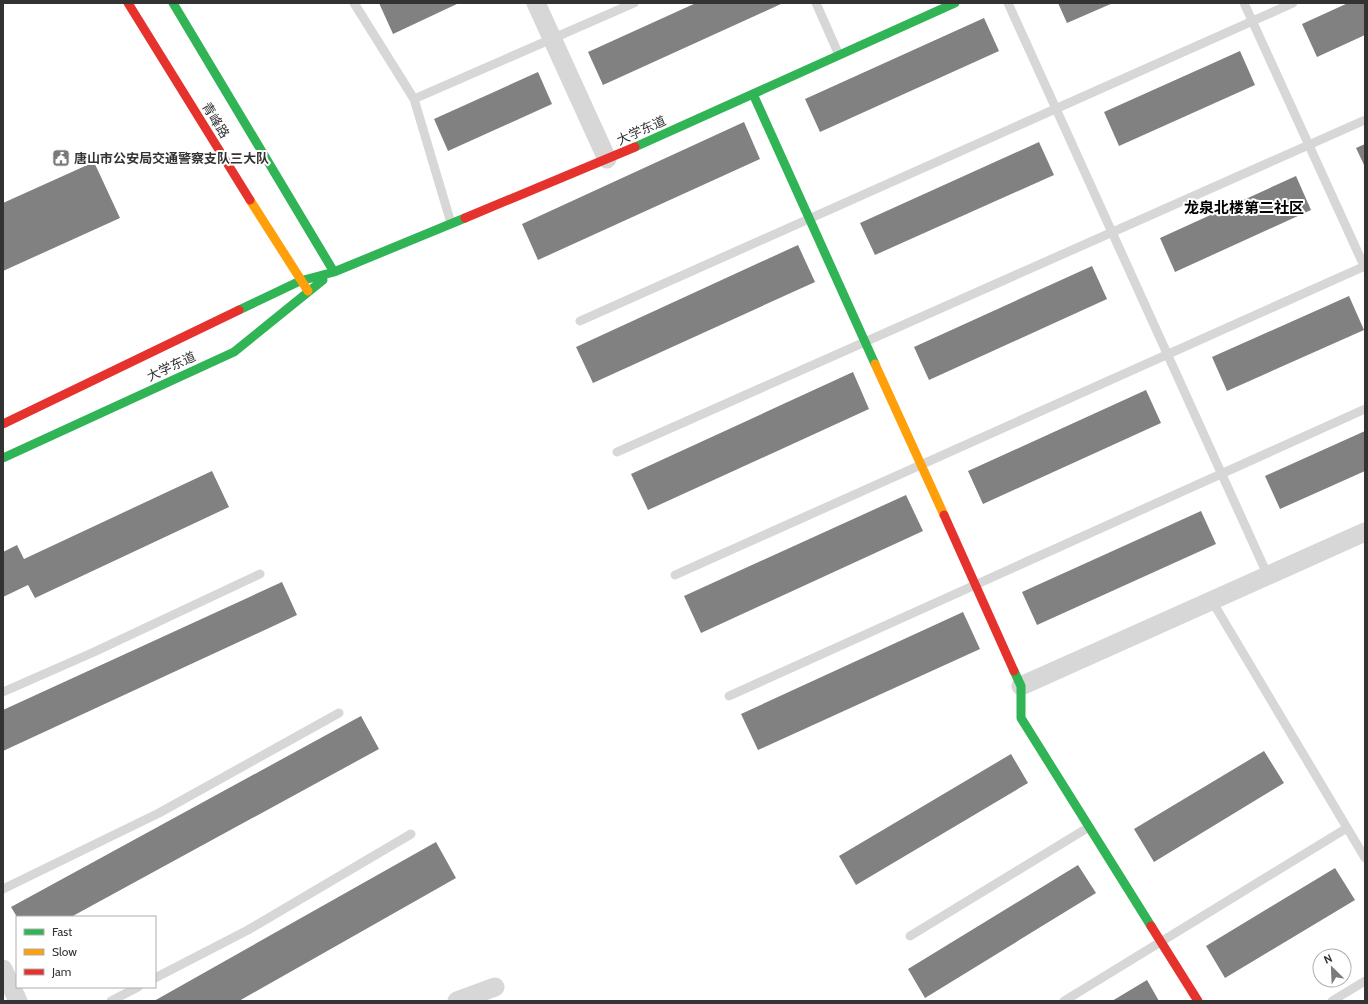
<svg xmlns="http://www.w3.org/2000/svg" width="1368" height="1004" font-family="Cabin,'Noto Sans SC',sans-serif">
<rect width="100%" height="100%" fill="#fff"/>
<path fill="#818181" d="M379,3H459L393,34Z
M696,3L781,4L603,85L588,52Z
M1058,3H1113L1067,23Z
M1348,3H1365V35L1317,57L1302,24Z
M984,18L999,51L820,132L805,99Z
M1240,51L1255,85L1119,146L1104,112Z
M538,72L552,104L448,151L434,119Z
M744,122L760,159L538,260L522,224Z
M1039,142L1054,175L875,255L860,223Z
M1365,144V167L1356,148Z
M94,162L120,218L3,271V203Z
M1296,176L1311,210L1175,272L1160,238Z
M798,245L815,282L593,383L576,347Z
M1092,266L1107,299L929,380L914,347Z
M1349,296L1364,330L1227,391L1212,357Z
M853,372L869,409L648,510L631,474Z
M1146,390L1161,423L983,504L968,471Z
M1365,431V471L1280,509L1265,476Z
M212,471L229,507L35,598L28,585L3,597V552L17,545L24,559Z
M906,495L923,531L701,633L684,596Z
M1201,511L1216,544L1037,625L1022,592Z
M282,582L297,615L3,751V710Z
M963,612L980,649L758,750L741,714Z
M361,716L379,749L71,917H17L11,907Z
M1264,751L1284,783L1154,862L1134,829Z
M1011,754L1028,783L856,885L839,856Z
M436,842L456,878L239,1001H154Z
M1078,865L1096,893L925,998L908,969Z
M1335,868L1355,900L1225,978L1206,946Z
M1147,980L1159,1001H1112Z"/>
<g fill="none" stroke-linecap="round" stroke-linejoin="round">
<path stroke="#d7d7d7" stroke-width="9" d="M354,3L414,99L451,223
M816,3L839,55
M1008,3L1268,576
M1244,3L1365,268
M414,99L634,3
M580,321L1293,3
M617,452L1365,120
M675,575L1365,266
M1212,601L1365,858
M3,692L94,652L260,574
M729,696L1365,409
M3,889L159,813L339,713
M910,936L1089,827
M155,978L248,930L411,834
M111,1001L138,987
M1064,1001L1347,828
M1332,1001L1365,981"/>
<path stroke="#d7d7d7" stroke-width="19" d="M536,3L607,159
M1021,686L1365,532
M3,969L18,1001
M457,1001L495,987"/>
<path stroke="#30b455" stroke-width="9" d="M173,3L334,272
M753,94L875,364
M635,147L955,3
M239,310L300,281L334,272L465,218
M3,458L234,352L323,280
M1014,671L1021,686V718L1151,926"/>
<path stroke="#ff9f0a" stroke-width="9" d="M250,200L308,291
M875,364L944,515"/>
<path stroke="#e5322d" stroke-width="9" d="M128,3L250,200
M465,218L635,147
M3,424L239,310
M944,515L1014,671
M1151,926L1198,1001"/>
</g>
<defs>
<symbol id="civic-square" viewBox="-11 -11 22 22"><rect x="-9" y="-9" width="18" height="18" rx="4" fill="#7a7a7a" stroke="#fff"/><path d="M-.6-6.5H3V-4.5H.6V-3L4-1V1h2V6H-6V1h2V-1L-.6-3ZM-1.2 2.5V6h2.4V2.5Z" fill="#fff"/></symbol>
</defs>
<g fill-rule="evenodd">
<use href="#civic-square" x="51" y="148" width="20" height="20"/>
</g>
<g text-anchor="middle" dominant-baseline="central" stroke-width="4" stroke-linejoin="round" paint-order="stroke">
<g font-size="13" fill="#333" stroke="#fff">
<text transform="translate(216 120) rotate(58)">青峰路</text>
<text transform="translate(641 130) rotate(-24)">大学东道</text>
<text transform="translate(171 366) rotate(-25)">大学东道</text>
</g>
<g font-size="13" font-weight="bold" fill="#333" stroke="#fff" text-anchor="start">
<text x="74" y="158">唐山市公安局交通警察支队三大队</text>
</g>
<g font-size="15" font-weight="bold" fill="#000" stroke="#fff">
<text x="1244" y="208">龙泉北楼第二社区</text>
</g>
</g>
<rect width="1368" height="1004" fill="none" stroke="#333333" stroke-width="8"/>
<rect x="16" y="916" width="140" height="72" fill="#ffffff" stroke="#adadad"/>
<rect x="24" y="929" width="20" height="6" fill="#30b455" stroke="#adadad"/>
<text x="52" y="936" font-size="12" fill="#333333">Fast</text>
<rect x="24" y="949" width="20" height="6" fill="#ff9f0a" stroke="#adadad"/>
<text x="52" y="956" font-size="12" fill="#333333">Slow</text>
<rect x="24" y="969" width="20" height="6" fill="#e5322d" stroke="#adadad"/>
<text x="52" y="976" font-size="12" fill="#333333">Jam</text>
<g transform="translate(1332 968) rotate(336)"><circle r="19" fill="#ffffff" stroke="#adadad"/>
<path d="M0-3L7 15L0 10L-7 15Z" fill="#7a7a7a"/>
<text y="-6" font-size="11" font-weight="bold" text-anchor="middle" fill="#333333">N</text>
</g>
</svg>
